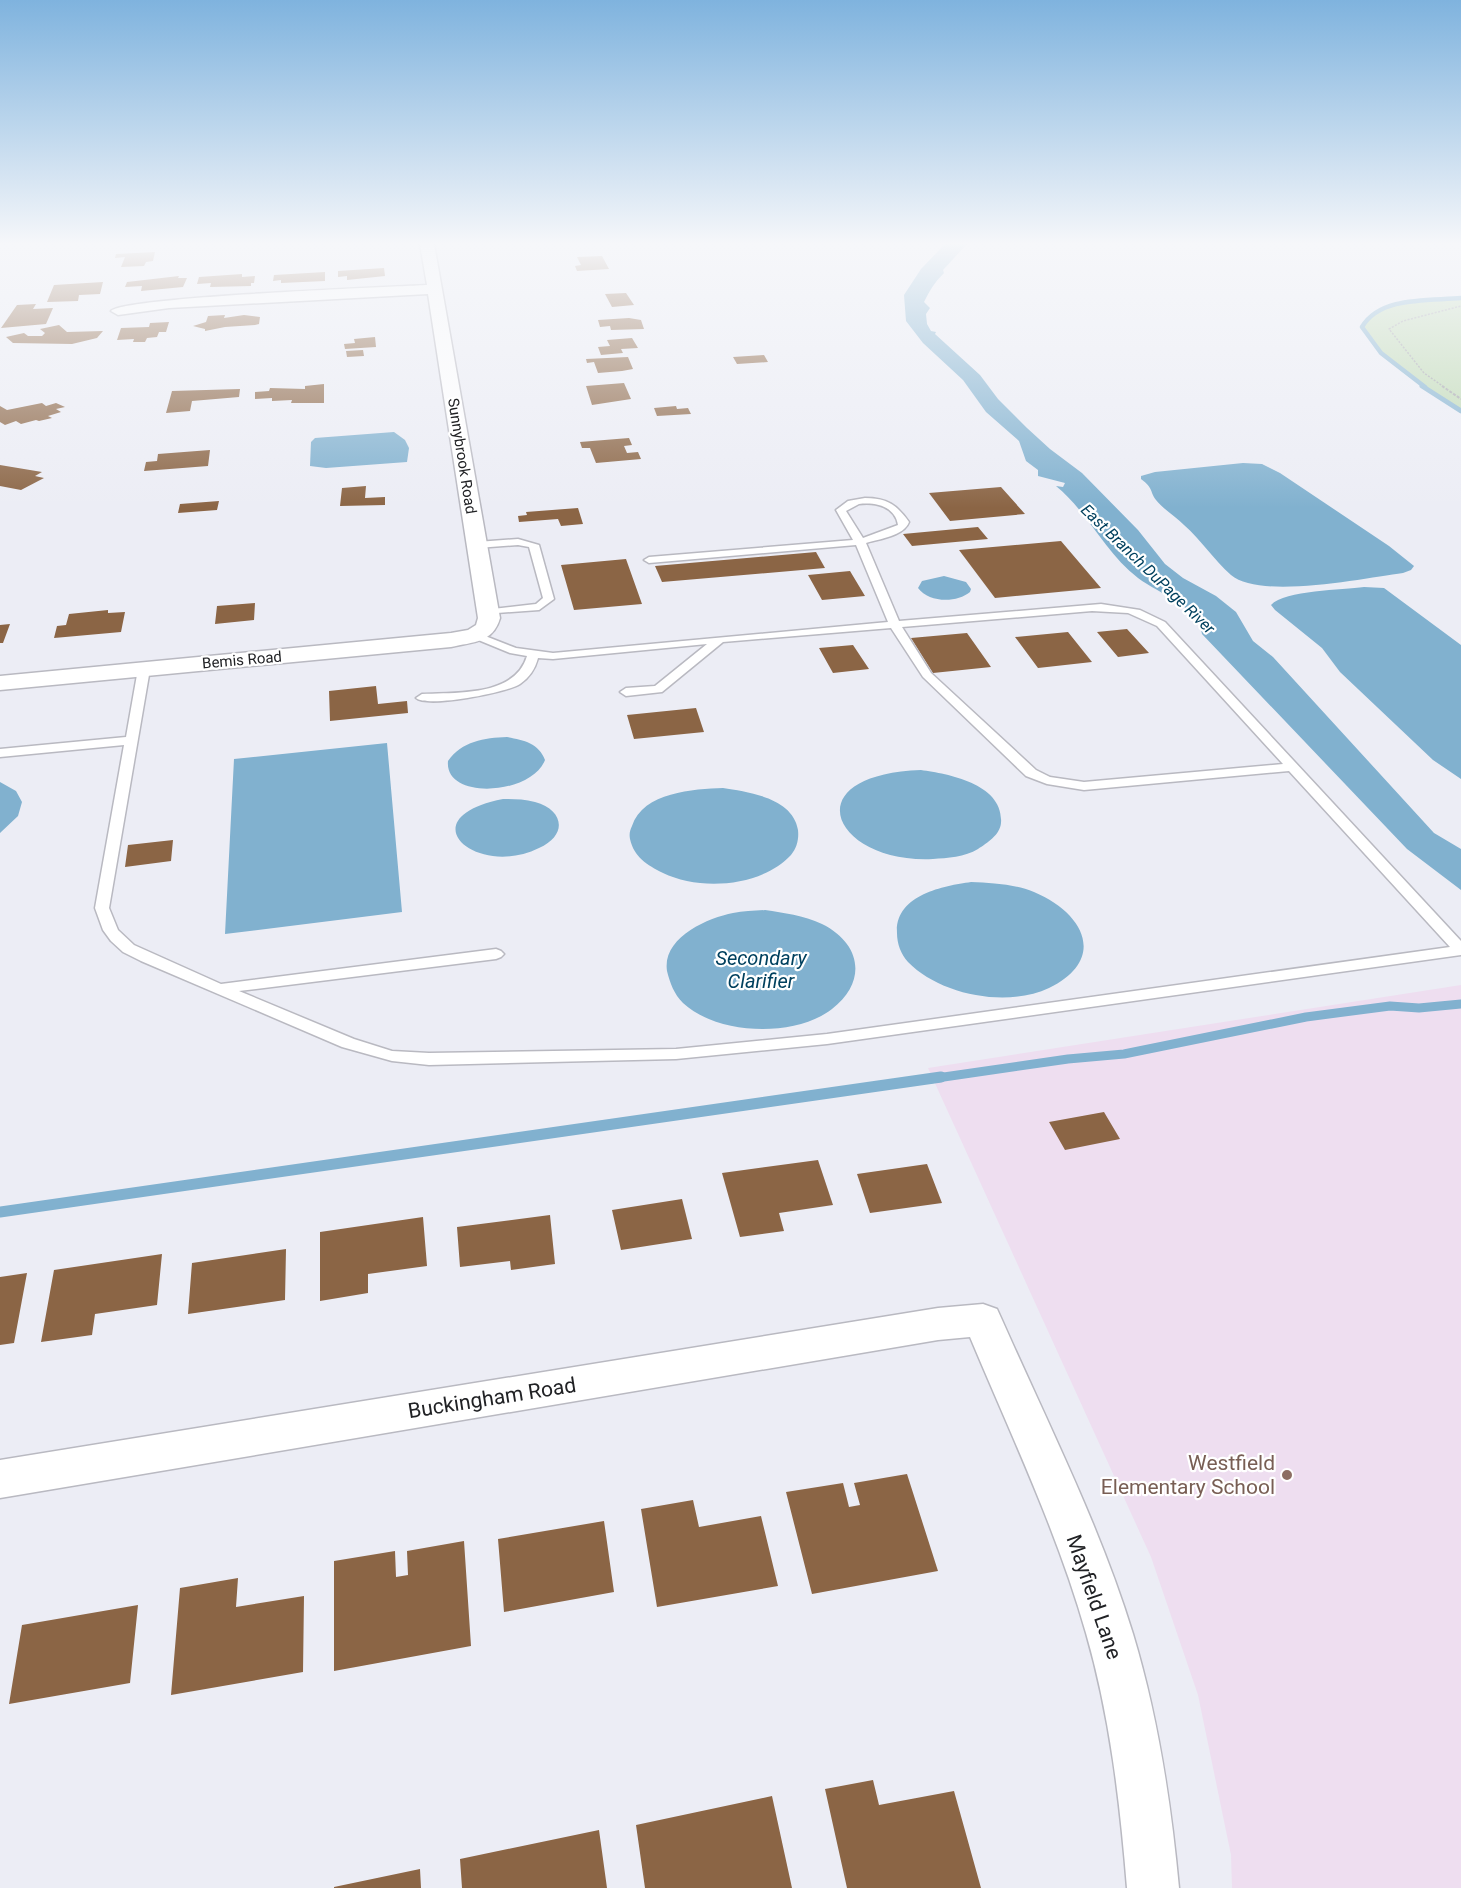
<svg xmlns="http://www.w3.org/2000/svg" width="1461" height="1888" font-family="Roboto,sans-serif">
<rect width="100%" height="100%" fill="#ecedf5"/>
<path fill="#eedef0" d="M1461,985V1888H1232L1231,1855L1198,1695L1151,1557L928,1068Z"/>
<path fill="#bed9b2" d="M1461,298V411C1427,388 1382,365 1362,327C1370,298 1436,301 1461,298Z"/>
<path fill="#81b1cf" d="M945,244H967L943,270L944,273C934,283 930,290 924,302L930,308L926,314L927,324L931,331L936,332L935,334L980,375L998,399L1027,428L1050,449L1082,473L1138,530L1165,564L1183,578L1216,596L1236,612L1253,641L1273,657L1434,833L1461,849V890L1407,849L1202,634C1199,606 1159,594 1138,578C1105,553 1088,512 1056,486L1063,487L1065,483L1038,476V470L1026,461L1019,441L986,412L963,380L923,343L906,321L904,295L921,269Z
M394,432L405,440L409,448L407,462L326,468L310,466L311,442L315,438Z
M1243,463L1262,464L1280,473L1389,546L1414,566L1411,570L1403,573C1365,578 1260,600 1231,575C1214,560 1201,540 1184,525C1176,517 1163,509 1156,500C1149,490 1154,489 1141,479V476L1155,472Z
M944,576L966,582L971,589L970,592C957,603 929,603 918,588L922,581Z
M1364,587L1384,588L1461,645V779L1433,760L1340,672L1322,648L1275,610L1271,605C1285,590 1343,590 1364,587Z
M507,737C523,740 539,743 545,760C532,795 444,801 448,761C462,741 484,738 507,737Z
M387,743L402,912L225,934L234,759Z
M921,770C949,774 1004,784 1001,823C1000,835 987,843 978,849C965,857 947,858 933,859C834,864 791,775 921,770Z
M0,782L16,791L22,802L18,816L0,833Z
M723,788C749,792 793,798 798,830C799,839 797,848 791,855C761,887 700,891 663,873C647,865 634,857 630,839C629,834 630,830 632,826C643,792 694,789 723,788Z
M503,799C513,799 524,799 535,802C564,810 568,835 539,848C476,879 407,818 503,799Z
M971,882C992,883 1014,884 1034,892C1084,913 1108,959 1049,988C1007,1008 940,995 908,962C901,954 897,944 897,933C895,895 943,886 971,882Z
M765,910C784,913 803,915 822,924C862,944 867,982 832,1009C795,1038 717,1035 683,1003C674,994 670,983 667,971C662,938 707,918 733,913C743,911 754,911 765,910Z"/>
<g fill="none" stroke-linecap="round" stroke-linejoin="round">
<path stroke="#81b1cf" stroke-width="4.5" d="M1425,387L1381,353L1362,327C1380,296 1429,301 1461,298"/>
<path stroke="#81b1cf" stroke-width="5" d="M1422,386L1461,411"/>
<path stroke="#81b1cf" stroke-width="9" d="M930,1079L1068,1059L1124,1054L1306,1017L1390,1006L1419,1008L1461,1004"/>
<path stroke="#81b1cf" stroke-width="11" d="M0,1212L941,1077"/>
</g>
<path fill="#8b6545" d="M155,252L153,261L146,262L144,266L121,267L125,257L115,258L116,254Z
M602,256L609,269L577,271L575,266L581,265L577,257Z
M384,268L385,276L347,280V276L338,277V271Z
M325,272V281L281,283V280L273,281L274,275Z
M242,274V277L255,276L254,283H251V286L210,287L211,283L197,284L199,277Z
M179,276L178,278H187L183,287L141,291L142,286L125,287L127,282Z
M103,282L100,294L79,295L78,301L47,302L54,285Z
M626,293L634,305L612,307L605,294Z
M36,304L33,309L53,308L46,324L1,328L17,305Z
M225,315L224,318L244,315L260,317L259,324L255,325L225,327L205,331V329L193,326L206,322L208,316Z
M629,318L641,320L644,329L611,330L610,326L600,327L598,320Z
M169,322L166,332H159L157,337L147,338L145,342H133L134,339L117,340L121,328L149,327L150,323Z
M59,325L67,332L103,331L97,338L72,344L13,343L6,337L24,333L28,336H42L45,333L40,329Z
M375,337L376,347L345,349L344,344L355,343L354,339Z
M632,338L638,348L621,349L623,353L601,355L598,347L610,346L607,340Z
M363,350L364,356L347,357L346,351Z
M764,355L768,362L737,364L733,357Z
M628,357L633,369L622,371L598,373L594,362L587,363L586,359Z
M624,383L631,399L592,405L586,386Z
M324,384V403H291L292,400L272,401V398L255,399V392L269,391L270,388L305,389V386Z
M240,389L239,397L192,401L190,411L166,413L172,391Z
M42,403L46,406L56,403L65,407L56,409L61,412L48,416L52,418L39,421L36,420L21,424L16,421L5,425L0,422V406L7,410Z
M676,406L677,409L688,408L691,414L657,416L654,408Z
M629,438L632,445L624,446L627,453L638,452L641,459L596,463L590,448H582L580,442Z
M210,450L208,466L144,471L146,462L157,461L158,454Z
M0,465L42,472L35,476L44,478L21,490L0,486Z
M366,486L365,498L385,497V505L340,506L342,488Z
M1001,487L1025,514L950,521L929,493Z
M219,501L217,510L178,513L180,504Z
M578,508L583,524L561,526L558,519L519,522L518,516L527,515L526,512Z
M978,527L988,539L912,546L903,534Z
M1061,541L1101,588L995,598L959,550Z
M816,552L825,568L662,582L655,566Z
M626,559L642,604L574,610L561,565Z
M850,571L865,596L822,600L808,575Z
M255,603L254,620L215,624L217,606Z
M108,610V613L125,612L121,632L54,638L57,626L66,625L69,614Z
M10,624L3,643H0V625Z
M1127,629L1149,653L1118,657L1097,632Z
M1068,632L1092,662L1038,668L1015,637Z
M967,633L991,667L933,673L911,638Z
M853,645L869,669L833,673L819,648Z
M376,686L378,704L407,701L408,713L330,721L329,691Z
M696,708L704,732L634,739L627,715Z
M173,840L171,861L125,867L128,845Z
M1104,1112L1120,1139L1065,1150L1049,1122Z
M818,1160L833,1205L779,1213L784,1231L740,1237L722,1173Z
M927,1164L942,1203L870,1213L857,1174Z
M682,1199L692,1239L621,1250L612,1210Z
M550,1215L555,1264L511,1270L510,1261L460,1267L457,1227Z
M423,1217L427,1266L368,1274V1293L320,1301V1232Z
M286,1249L285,1300L188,1314L192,1263Z
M162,1254L157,1305L95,1314L92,1335L41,1342L54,1270Z
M27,1273L14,1343L0,1345V1277Z
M907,1474L938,1571L812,1594L786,1492L843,1483L849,1507L860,1505L854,1483Z
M693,1500L699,1527L761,1516L778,1586L657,1607L641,1509Z
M604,1521L614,1592L504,1612L498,1539Z
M464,1541L471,1646L334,1671V1561L395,1551L396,1577L408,1575L407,1551Z
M238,1578L236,1607L304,1596L303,1672L171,1695L180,1588Z
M138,1605L130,1683L9,1704L22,1625Z
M873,1780L879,1805L954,1791L981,1888H847L825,1789Z
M772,1796L792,1888H645L636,1825Z
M599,1830L607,1888H462L460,1859Z
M420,1869L421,1888H334V1887Z"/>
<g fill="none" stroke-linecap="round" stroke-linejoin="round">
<defs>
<path id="service" d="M865,498C887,498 897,505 909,522C904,536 879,539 866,543L899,621L1101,604L1140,610L1165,622L1461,941V955L827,1044L676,1059L429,1065L392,1061L342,1047L141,961L123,952L111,941L103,930L95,908L124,745L0,757V749L126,737L138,669L144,665L148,667L150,669L109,908L118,930L134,945L221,984L496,949L501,951L504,954L501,957L496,959L239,991L354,1039L392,1051L429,1053L676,1049L827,1034L1450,947L1289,771L1084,790L1047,784L1026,776L923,677L891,628L723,642L662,692L626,696L620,692L626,688L655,686L707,644L553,659L538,658C535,669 530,677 520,684C506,693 427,708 416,698L422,694C456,692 515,697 527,656L510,653L471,637V633L475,632L516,648L553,653L888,622L856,545L649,563L644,560L649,557L853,540L836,510L848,501ZM859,504C875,502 895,506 898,525L863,538L846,511ZM1092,611L1128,613L1157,626L1283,764L1084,782L1050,777L1036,770L931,673L902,627Z
M518,539L539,545L554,599L539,610L484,614V610L536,604L543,598L529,547L518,545L477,548L472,545L477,542Z"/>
<path id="minor" d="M420,244H434L500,618C493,643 473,642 451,647L0,690V676L451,633L468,630L476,625L478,618L428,294L169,308L118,315L111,311C123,297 389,287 427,285Z
M983,1304L997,1309L1002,1320C1048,1424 1100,1526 1133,1634C1158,1717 1171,1802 1179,1888H1127C1120,1802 1110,1716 1086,1633C1057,1531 1011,1435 970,1337L938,1340L0,1498V1460L938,1308Z"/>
</defs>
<use href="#service" stroke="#b9b9c1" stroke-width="3"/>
<use href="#minor" stroke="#b9b9c1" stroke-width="3"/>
<path stroke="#a2a3a9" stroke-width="1.5" stroke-dasharray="2 1.5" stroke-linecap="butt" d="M1444,387L1424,373L1389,329L1403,321L1461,306"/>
<path stroke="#a2a3a9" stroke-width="2" stroke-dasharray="3 1.5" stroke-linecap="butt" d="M1442,386L1461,399"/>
<use href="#service" fill="#fff" fill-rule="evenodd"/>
<use href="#minor" fill="#fff" fill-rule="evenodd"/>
</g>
<linearGradient id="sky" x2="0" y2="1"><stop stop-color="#7fb3de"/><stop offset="0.48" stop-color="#f6f7fa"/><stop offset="1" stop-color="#f6f7fa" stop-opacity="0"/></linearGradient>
<rect width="1461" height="508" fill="url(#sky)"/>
<circle fill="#8d6e63" stroke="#fff" stroke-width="2" cx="1287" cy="1475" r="6"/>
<g text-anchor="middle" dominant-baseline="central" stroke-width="4.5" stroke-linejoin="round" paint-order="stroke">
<g font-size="15" fill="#212225" stroke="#fff">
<text transform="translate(462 456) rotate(81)">Sunnybrook Road</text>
<text transform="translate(242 660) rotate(-5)">Bemis Road</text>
</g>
<g font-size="16" font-style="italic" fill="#00405e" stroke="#fff">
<text transform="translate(1148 569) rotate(44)">East Branch DuPage River</text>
</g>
<g font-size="20" font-style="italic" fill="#00405e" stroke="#fff">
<text x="761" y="958">Secondary<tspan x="761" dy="23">Clarifier</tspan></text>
</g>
<g font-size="21" fill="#212225" stroke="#fff">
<text transform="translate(492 1398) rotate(-9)">Buckingham Road</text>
<text transform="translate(1094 1597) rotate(71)">Mayfield Lane</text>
</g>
<g font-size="21" fill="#785e54" stroke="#fff" text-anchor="end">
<text x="1275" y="1463">Westfield<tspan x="1275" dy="24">Elementary School</tspan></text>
</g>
</g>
</svg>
